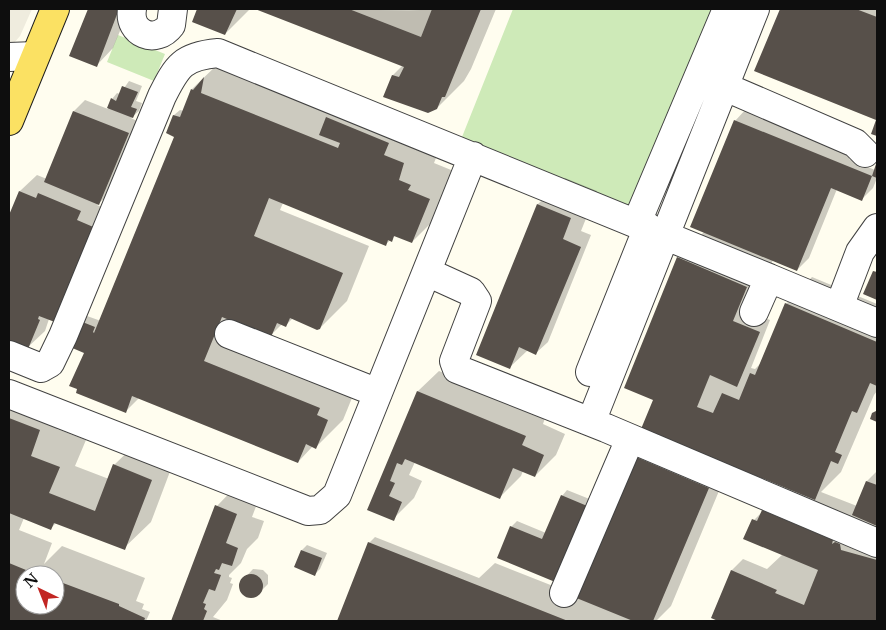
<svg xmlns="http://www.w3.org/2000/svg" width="886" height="630" font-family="'Libre Baskerville',serif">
<rect width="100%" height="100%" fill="#fffdef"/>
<path fill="#ceeab8" d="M513,9H712L630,208L462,137Z
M118,35L165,54L154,81L107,62Z"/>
<path fill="#efecde" d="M9,9H32L20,36L14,43H9Z
M349,9L409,11L432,9L421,37Z"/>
<path fill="#0003" fill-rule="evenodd" d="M89,9H129L113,48L97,65L71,55Z
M198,9H250L225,34L193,21Z
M258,9H496L471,69L464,81L437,108L385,96L393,75L403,65Z
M781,9H877V119L756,70Z
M219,63L427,147L425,153L436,158L434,163L456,172L439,215L412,242L396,235L386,244L283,203L280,210L369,246L347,301L320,328L293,318L286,325L282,324L271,335L235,321L354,393L343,420L316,447L313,446L298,462L139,398L125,412L70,385L85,355L81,321L87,316L101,321L176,136L167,133L174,115L180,110L184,111L192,89Z
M129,81L142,86L136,101L142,103L139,111L131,118L139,122L111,192L97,205L114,212L49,319L45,331L28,347L9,340V227L11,223L9,218L20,191L37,175L47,179L74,111L85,100L108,109L112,99L117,93L120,94Z
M746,109L852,152L849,159L875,170L877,164V178L873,188L862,199L837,189L809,258L797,270L773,260L751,312L770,320L751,368L755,369L760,364L786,304L812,277L877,304V391L874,395L841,472L821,492L857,506L867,481L877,471V621H722L712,617L732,570L743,559L767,569L783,554L752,522L787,487L682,444L729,467L671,606L656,621H338L369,543L375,537L479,578L495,563L576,595L654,399L678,258L704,232L735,121Z
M565,178L597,191L581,231L591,235L548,342L536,353L528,350L510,367L477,354L538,204Z
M439,371L546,415L543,424L565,434L556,455L535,476L523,471L521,476L500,497L415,462L409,475L422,481L414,498L393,519L369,509L418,391Z
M9,382L66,404L57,429L86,440L75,466L109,479L114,465L141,439L177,453L151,522L124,548L56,523L51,528L24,518L19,530L52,543L44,564L62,546L145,578L136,601L144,604L142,609L150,612L146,621H9ZM25,575H55V605H25Z
M243,479L263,488L252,517L264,521L258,538L247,549L241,563L229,575V577L232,578L230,583L233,584L227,600L213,617L223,621H172L217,506Z
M567,490L597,502L565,577L511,527L517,521L546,533L562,496Z
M307,545L327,553L320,569L315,574L302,550Z
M253,569L263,570L268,575V584L256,596H246L241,591V582Z"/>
<path fill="#57504a" d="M88,9H119L97,67L69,56Z
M197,9H237L225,35L192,22Z
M255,9H349L421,37L432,9H481L445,97H442L437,109L428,113L383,97L392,75L399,77L404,67Z
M780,9H856L877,17V136L871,134L876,120L754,71Z
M204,77L201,93L338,148L340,143L319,135L326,117L389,143L384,155L404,163L399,180L411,185L408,190L430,199L412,243L394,236L392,242L388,240L386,246L269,198L254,236L343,273L320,329L317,330L290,318L286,327L277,323L271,337L222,317L204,361L320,408L317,415L328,420L322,435L316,449L306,444L298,463L132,396L126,413L76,393L77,389L69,386L84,353L70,347L80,321L95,327L93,332L94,333L174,137L166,133L173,115L180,117L191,89L193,90Z
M122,86L138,92L131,107L137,109L133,118L107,108L111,98L116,101Z
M73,111L129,133L99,205L44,182Z
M734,120L872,176L862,201L831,188L797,271L690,227Z
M877,161V178L872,176Z
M19,191L36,198L38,193L81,211L77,220L98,229L60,324L39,316L38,319L40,320L28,349L9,341V215Z
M537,204L571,218L563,239L581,247L536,355L519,347L510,369L476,355Z
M677,257L747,287L733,321L760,332L737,387L710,375L697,407L713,413L722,393L739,400L750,373L755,375L785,303L877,342V386L870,383L857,413L852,411L835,452L842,455L838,464L831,461L815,500L641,429L653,400L624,388Z
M873,271L877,272V300L863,294Z
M417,391L526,436L522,445L544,455L535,477L513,468L500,499L405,459L402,465L397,463L390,481L395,483L389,496L402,502L394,521L367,510Z
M876,411L877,412V422L870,419L872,413Z
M9,418L40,430L31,456L60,467L49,493L95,511L113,464L152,480L125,550L54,523L51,530L9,513Z
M634,456L709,488L653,621H633L574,597Z
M866,481L877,485V526L852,515Z
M561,495L592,508L560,584L497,558L510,526L542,539Z
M215,505L237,514L226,543L238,548L232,566L222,563L219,570L216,569L214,573L221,575L215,591L209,589L203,603L206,604L204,609L207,611L203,621H171Z
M762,510L833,540L832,544L835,542L840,544L841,550L877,560V621H718L711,618L731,570L777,590L775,593L804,605L818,570L743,539L752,519L757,521Z
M368,542L568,621H337Z
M301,550L322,558L315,576L294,567Z
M9,563L26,570L18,592L25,595V605H55V580L119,604V606L145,618L144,621H9Z
M239 586a12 12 0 1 1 24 0a12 12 0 1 1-24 0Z"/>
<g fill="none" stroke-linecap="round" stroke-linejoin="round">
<defs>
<path id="minor" d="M132,9C128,34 156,45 171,25L173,9
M9,57L35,56
M723,86L855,143L865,153
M637,222L727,9
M427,272L471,292L477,301L454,361L457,369L606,428L877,543
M769,278L877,323
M839,307L860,252L877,228
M229,334L378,393
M9,355L41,368
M41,368L50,363L63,336L162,96C177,66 183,56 218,53L769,278L754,312
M590,372L648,227
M9,394L308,511L320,510L337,495L473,156
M591,422L755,9
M564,593L630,439"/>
<path id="major" d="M9,121L55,9"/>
</defs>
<use href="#minor" stroke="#414141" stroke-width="30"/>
<use href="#major" stroke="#1f1f1f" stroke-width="30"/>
<use href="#minor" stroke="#fff" stroke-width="28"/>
<use href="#major" stroke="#fbe163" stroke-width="28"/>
</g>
<rect width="886" height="630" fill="none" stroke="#0e0e0e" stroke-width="20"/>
<g transform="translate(40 590) rotate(317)"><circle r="24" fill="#ffffff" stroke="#9f9f9f"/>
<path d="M0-4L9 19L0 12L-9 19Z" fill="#c22623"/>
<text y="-8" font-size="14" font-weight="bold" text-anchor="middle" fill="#0e0e0e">N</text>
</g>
</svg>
